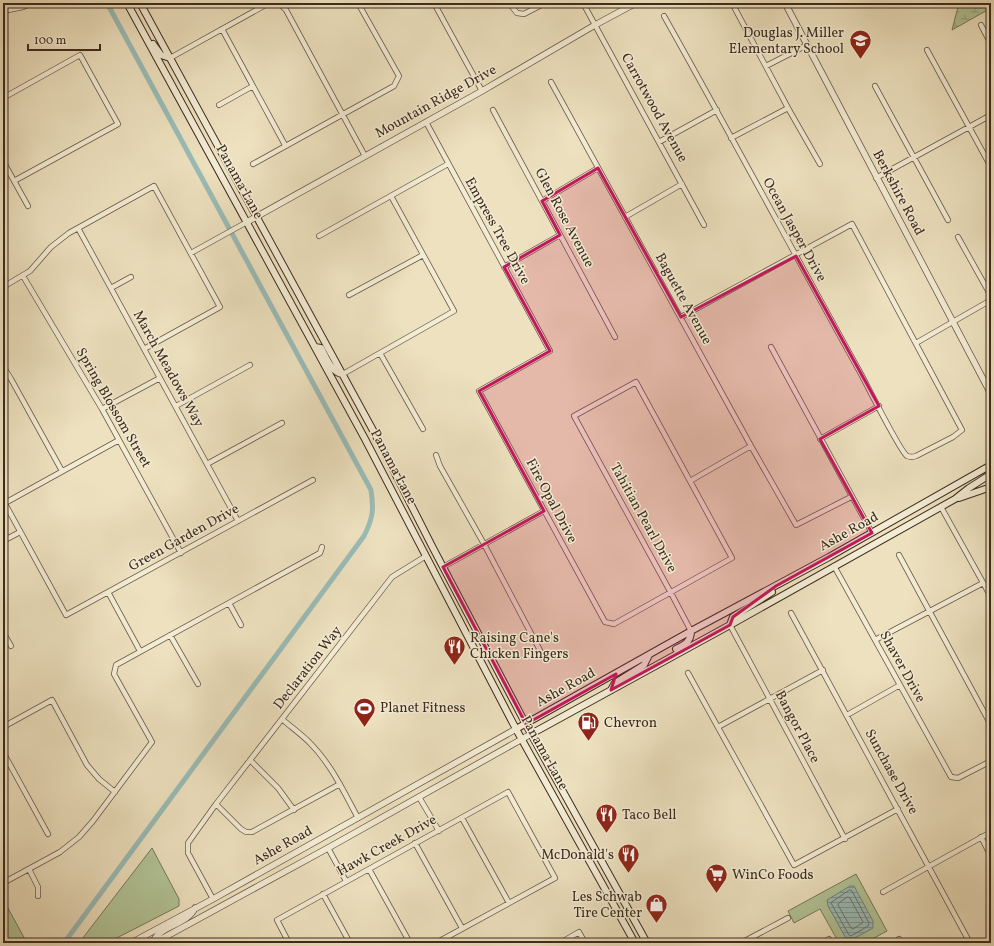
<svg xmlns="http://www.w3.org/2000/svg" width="994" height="946" font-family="Vollkorn,serif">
<defs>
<pattern id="wetland-marsh" width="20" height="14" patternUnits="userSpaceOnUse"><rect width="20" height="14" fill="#b2c497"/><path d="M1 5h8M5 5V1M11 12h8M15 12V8" fill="none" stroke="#929f7b"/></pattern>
<pattern id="water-rules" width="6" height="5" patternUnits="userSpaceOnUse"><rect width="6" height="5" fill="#9abcb7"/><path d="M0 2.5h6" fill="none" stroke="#7f9994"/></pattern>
</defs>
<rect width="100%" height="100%" fill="#ede1bf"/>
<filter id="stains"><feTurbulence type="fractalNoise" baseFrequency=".005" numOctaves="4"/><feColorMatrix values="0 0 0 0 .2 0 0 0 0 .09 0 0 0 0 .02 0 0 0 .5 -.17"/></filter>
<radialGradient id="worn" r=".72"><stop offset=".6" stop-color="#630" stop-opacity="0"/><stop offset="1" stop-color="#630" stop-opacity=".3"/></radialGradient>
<path fill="#b2c497" stroke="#78785a" d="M152,848L179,899V906L107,943H79Z
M856,874L887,931L865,943H839L820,909L794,923L788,911Z
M3,899L27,943H3Z"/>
<path fill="url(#wetland-marsh)" stroke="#78785a" d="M959,3H991V8L952,30Z"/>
<path fill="url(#water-rules)" stroke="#758279" d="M850,886H854L873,921V928L851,940H847L828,906L827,900Z"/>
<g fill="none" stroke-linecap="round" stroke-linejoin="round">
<path stroke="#6c746a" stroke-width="1" d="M850,890L852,891L869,923L868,926L851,936L849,935L831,903Z
M848,897L850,898L863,922L862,923L853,929L851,928L838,905L839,903Z"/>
<path stroke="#9abcb7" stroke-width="5" d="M64,943L364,536C373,518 374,510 371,490L107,3"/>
<defs>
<path id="minor" d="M279,3L286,10L365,156
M434,3L482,91
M509,3L517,13L524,14L545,3
M583,3L704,225
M732,3L788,108L820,164
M3,5L4,3
M3,11L23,7L31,3
M664,16C731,135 795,255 861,374C868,387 900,451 907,456C910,457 913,457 916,456L953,437L962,430L852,224L681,317
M981,25L991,44
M222,29L285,145
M927,50L991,167
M170,58L269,3
M766,66L807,45
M551,82L751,446L796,525L851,497
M875,86L948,220
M3,98L80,55L118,124L14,181
M219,105L253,86
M493,110L615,337
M426,122L550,351L479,391L605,622L614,624L732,558L636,382L574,416L671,593L691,631
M731,138L788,108
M659,142L717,110
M3,161L28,206
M253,164L394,86L399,76L358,3
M876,178L991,115
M542,201L598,168
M625,217L682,184
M78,228L238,521
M319,236L448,164
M958,237L991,296
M191,253L247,222
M504,267L560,235
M23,276L102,409L181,553
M3,287L30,271L51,247L69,233L154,186L220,307L144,349
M111,288L131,277
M349,295L423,255
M916,343L991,300
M771,347L872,533
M380,353L423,429
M3,366L11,379L62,471
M343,374L454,311L391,196
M176,406L250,365
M102,409L160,378
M820,439L879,406
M436,455L440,466L484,544L544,658
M207,464L282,423
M690,481L751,446
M3,500L66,615L313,480
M5,503L119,440
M941,507L991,597
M3,541L20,532
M899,555L991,725
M834,566L951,777L958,778L991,761
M443,567L544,511
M108,592L140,651
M229,603L241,625
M791,613L970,943
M730,625L845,839
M3,632L11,646
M170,635L198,684
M875,640L983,583
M688,673L794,865L898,809
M847,715L900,685
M282,719C291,727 301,734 310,743C331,764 344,792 358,818
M3,727L52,700L87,765L99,779L115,792
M718,727L823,670
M3,752L48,834
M250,760L278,788L294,810
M419,797L439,831
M216,804L241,829L246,832H252L340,784
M462,818L509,903
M981,837L991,856
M415,843L462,928
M328,848L346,881
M29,869L38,887V896
M369,869L410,943
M3,883L60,852L79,837L93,821L152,742L114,674L116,665L320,553L322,547
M883,892L991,832
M323,894L350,943
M213,899L188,853V843L216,804L392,577L426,556
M899,939L901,943
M289,943L277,920L508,792L555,878L436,943
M560,943L579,932L585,943
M741,943L788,918
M822,943L829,939L831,943"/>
<path id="tertiary" d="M785,3L991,394
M247,222L482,91L595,25L636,3
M131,943L213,899L516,729
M153,943C156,927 188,925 195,908
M154,943L328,848L531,734"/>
<path id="secondary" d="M127,3L365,439L516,729L635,943
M140,3L375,434L433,548L531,734L647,943
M153,44L161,55L170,58
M315,347L321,348C326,357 332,374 343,374
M959,498L991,487
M730,625L733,617L772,592
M676,649C684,645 691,642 691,631
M611,690L615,683L644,665L649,655
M516,729L691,631L829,557L991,465
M531,734L730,625L955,499L969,488L991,474"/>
</defs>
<use href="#minor" stroke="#6a5846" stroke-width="6"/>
<use href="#tertiary" stroke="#6a5846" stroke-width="7"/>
<use href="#secondary" stroke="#3e2b1d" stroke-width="8"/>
<use href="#minor" stroke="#f3ecd5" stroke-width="4.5"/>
<use href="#tertiary" stroke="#f3ecd5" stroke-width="5.5"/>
<use href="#secondary" stroke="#f3ecd5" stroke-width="6"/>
</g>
<path fill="#c2185b" fill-opacity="0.2" stroke="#c2185b" stroke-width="3" stroke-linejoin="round" d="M598,168L681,317L796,256L879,406L820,439L872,533L776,586L733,617L730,625L611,690L616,674L526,724L443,567L544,511L479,391L550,351L504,267L560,235L542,201Z"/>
<defs>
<symbol id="school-pin" viewBox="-11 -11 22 30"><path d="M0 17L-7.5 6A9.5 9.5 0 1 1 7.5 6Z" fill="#8f2418" stroke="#f3ecd5"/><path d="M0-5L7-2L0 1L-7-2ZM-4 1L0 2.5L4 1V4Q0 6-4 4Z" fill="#fff"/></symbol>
<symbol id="restaurant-pin" viewBox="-11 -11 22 30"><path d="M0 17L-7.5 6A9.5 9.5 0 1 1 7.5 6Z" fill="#8f2418" stroke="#f3ecd5"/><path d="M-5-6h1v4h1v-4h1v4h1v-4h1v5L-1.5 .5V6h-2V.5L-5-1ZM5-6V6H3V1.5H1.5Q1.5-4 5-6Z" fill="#fff"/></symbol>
<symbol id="stadium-pin" viewBox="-11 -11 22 30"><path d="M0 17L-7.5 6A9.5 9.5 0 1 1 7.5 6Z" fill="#8f2418" stroke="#f3ecd5"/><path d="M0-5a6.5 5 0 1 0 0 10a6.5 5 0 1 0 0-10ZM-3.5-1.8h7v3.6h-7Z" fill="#fff"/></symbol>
<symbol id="fuel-pin" viewBox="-11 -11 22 30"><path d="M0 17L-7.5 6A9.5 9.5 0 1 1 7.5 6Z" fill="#8f2418" stroke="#f3ecd5"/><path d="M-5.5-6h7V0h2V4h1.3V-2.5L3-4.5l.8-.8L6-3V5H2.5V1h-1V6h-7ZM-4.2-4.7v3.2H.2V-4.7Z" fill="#fff"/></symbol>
<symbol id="supermarket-pin" viewBox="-11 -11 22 30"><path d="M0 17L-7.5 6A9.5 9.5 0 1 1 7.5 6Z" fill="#8f2418" stroke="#f3ecd5"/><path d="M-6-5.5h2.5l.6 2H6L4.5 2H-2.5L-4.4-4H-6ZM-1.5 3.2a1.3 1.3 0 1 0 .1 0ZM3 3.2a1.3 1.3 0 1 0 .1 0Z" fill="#fff"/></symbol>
<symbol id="shop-pin" viewBox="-11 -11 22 30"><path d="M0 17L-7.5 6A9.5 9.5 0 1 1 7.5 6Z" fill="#8f2418" stroke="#f3ecd5"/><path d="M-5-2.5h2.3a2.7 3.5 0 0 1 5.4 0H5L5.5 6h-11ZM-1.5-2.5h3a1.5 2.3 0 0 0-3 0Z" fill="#fff"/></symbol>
</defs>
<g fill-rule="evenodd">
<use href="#school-pin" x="848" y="28" width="25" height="34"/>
<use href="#restaurant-pin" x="442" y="634" width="25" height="34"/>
<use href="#stadium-pin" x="352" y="696" width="25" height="34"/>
<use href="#fuel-pin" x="576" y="710" width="25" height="34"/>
<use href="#restaurant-pin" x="594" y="802" width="25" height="34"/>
<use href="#restaurant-pin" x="616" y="842" width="25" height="34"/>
<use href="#supermarket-pin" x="704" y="862" width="25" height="34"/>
<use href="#shop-pin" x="644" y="892" width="25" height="34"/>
</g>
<g text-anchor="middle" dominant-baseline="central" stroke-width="3" stroke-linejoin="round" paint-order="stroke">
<g font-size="14" fill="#3e2b1d" stroke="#f3ecd5" text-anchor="start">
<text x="844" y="33" text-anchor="end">Douglas J. Miller<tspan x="844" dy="16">Elementary School</tspan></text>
<text x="470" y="638">Raising Cane's<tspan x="470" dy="16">Chicken Fingers</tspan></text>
<text x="380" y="708">Planet Fitness</text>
<text x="604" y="723">Chevron</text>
<text x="622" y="815">Taco Bell</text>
<text x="614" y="855" text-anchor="end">McDonald's</text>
<text x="732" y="875">WinCo Foods</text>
<text x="642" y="897" text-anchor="end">Les Schwab<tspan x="642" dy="16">Tire Center</tspan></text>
</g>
<g font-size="14" fill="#3e2b1d" stroke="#f3ecd5">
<text transform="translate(436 102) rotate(-29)">Mountain Ridge Drive</text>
<text transform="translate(654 108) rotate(61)">Carrotwood Avenue</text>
<text transform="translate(239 182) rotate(61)">Panama Lane</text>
<text transform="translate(898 193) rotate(62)">Berkshire Road</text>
<text transform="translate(564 218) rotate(62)">Glen Rose Avenue</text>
<text transform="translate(794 230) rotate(61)">Ocean Jasper Drive</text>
<text transform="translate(497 231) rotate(61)">Empress Tree Drive</text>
<text transform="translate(683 299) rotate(61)">Baguette Avenue</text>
<text transform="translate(168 369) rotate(61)">March Meadows Way</text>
<text transform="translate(113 408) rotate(60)">Spring Blossom Street</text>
<text transform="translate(393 467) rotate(62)">Panama Lane</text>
<text transform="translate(551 501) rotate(62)">Fire Opal Drive</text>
<text transform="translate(643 518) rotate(61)">Tahitian Pearl Drive</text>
<text transform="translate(849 532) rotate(-29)">Ashe Road</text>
<text transform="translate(184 538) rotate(-29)">Green Garden Drive</text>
<text transform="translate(902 667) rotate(61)">Shaver Drive</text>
<text transform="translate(308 668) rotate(-52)">Declaration Way</text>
<text transform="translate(566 688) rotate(-29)">Ashe Road</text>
<text transform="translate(797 727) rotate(62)">Bangor Place</text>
<text transform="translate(544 753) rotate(61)">Panama Lane</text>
<text transform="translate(891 772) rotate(61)">Sunchase Drive</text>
<text transform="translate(283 846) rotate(-29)">Ashe Road</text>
<text transform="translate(387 846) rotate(-29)">Hawk Creek Drive</text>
</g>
</g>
<rect width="994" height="946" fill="none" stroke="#ede1bf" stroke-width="16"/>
<rect x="4" y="4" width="986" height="938" fill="none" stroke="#3e2b1d" stroke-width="2"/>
<rect x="8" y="8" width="978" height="930" fill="none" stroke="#3e2b1d"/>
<path d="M28 44v6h72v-6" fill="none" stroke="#3e2b1d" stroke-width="2"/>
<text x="34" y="44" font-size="12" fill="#3e2b1d" stroke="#f3ecd5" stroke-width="3" paint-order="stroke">100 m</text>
<rect width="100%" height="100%" filter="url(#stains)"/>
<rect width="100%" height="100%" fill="url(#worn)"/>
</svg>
